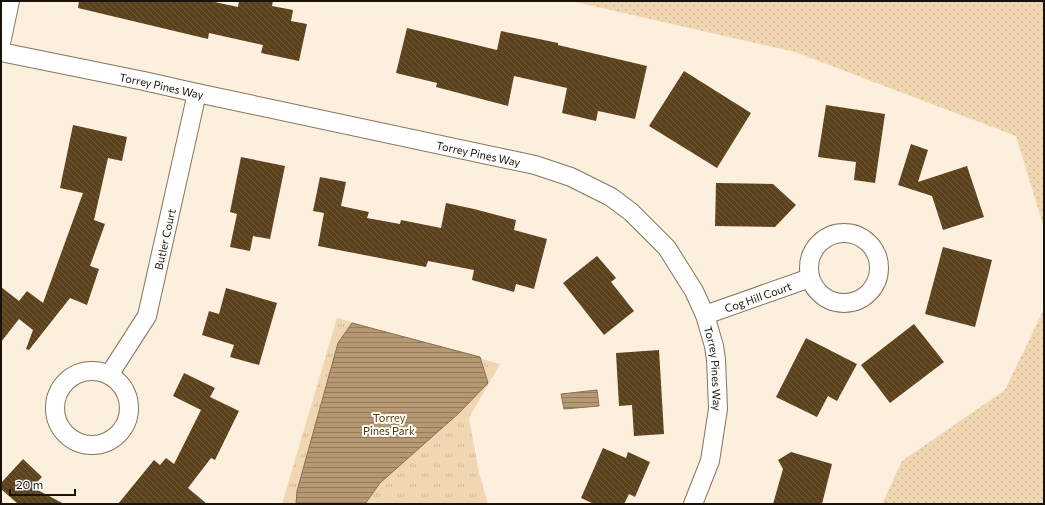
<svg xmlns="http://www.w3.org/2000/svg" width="1045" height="505" font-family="Commissioner,sans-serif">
<defs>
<pattern id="grass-dots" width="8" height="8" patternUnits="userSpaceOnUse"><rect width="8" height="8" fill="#f1d6b2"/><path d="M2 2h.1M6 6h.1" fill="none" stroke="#ceb798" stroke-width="1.8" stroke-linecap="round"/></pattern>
<pattern id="park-tufts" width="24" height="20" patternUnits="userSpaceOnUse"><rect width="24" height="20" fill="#f1d6b2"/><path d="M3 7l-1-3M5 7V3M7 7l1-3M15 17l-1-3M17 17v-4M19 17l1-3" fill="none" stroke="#ceb798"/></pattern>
<pattern id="water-rules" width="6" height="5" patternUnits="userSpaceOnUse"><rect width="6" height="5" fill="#b69972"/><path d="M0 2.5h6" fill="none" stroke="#937b5c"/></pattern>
<pattern id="building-back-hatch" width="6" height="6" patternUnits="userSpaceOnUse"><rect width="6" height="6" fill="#5b411c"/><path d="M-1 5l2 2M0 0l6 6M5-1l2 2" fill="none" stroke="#6e593b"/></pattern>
</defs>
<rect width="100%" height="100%" fill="#fcefde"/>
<path fill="url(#grass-dots)" d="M571,1H1044V228L1016,136L795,52Z
M1044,309V504H882L902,461L1005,390Z"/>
<path fill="url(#park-tufts)" d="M337,318L500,364L469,418L479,473L488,504H282Z"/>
<path fill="url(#water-rules)" stroke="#877052" d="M352,323L480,357L488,383L459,413L380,483L365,504H296L297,491L338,343Z
M597,390L599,406L564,409L561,394Z"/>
<path fill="url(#building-back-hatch)" d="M79,1H210L238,7L239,1H273L272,6L293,10L291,21L307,24L299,61L261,53L263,45L209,33L208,39L78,8Z
M407,28L497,50L501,31L558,43V45L647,66L635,119L598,111L596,121L562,113L567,88L514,76L508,106L436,87L437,83L396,73Z
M684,71L751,113L717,168L649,126Z
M826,105L885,114L875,183L854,180L856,162L818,157Z
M73,125L127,137L122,161L108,158L94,220L105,224L90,266L99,269L87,305L70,298L29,350L26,349L33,330L19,319L1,342V287L19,301L27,291L43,303L83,193L60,188Z
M911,144L928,150L918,182L967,166L984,217L943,230L932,196L898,185Z
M241,157L285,166L270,239L253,236L250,251L230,247L237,214L230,212Z
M320,177L346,182L341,206L369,212L367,218L400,224L401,220L441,228L446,203L474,209L516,220L514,230L547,239L534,289L516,284L514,292L472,280L474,270L428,261L426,267L318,246L324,213L313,211Z
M716,183L773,184L796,205L775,227L715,226Z
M943,247L992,260L975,327L925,314Z
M597,256L616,278L611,282L634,311L604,335L563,283Z
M226,288L277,303L259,365L230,357L234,345L202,335L209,311L219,314Z
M914,324L944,362L890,403L861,365Z
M806,338L857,364L837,401L828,396L817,417L776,397Z
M659,350L664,434L634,436L632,405L619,406L616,353Z
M184,373L215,388L210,397L239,411L215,460L211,458L188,488L207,504H118L154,460L160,465L166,458L174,464L201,410L173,396Z
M603,448L626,458L628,452L650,462L635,497L629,494L624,504H594L581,498Z
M791,452L832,464L822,504H773L783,469L778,460Z
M23,459L42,477L32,487L64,504H18L1,489V483Z"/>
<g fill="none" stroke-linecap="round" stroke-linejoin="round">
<defs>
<g id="minor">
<path d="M1,43L10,1"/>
<path id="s1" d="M1,52L144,81L197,93L535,165L571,177L611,197L631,212L667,248L694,291L705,315L714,346L716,359L718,409L710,461L693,504"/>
<circle cx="844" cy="268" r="35"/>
<path id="s2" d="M705,315L810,278"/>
<circle cx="92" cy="408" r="37"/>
<path id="s3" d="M109,375L147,316L197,93"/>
</g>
</defs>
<use href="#minor" stroke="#87745a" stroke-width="20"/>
<use href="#minor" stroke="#fff" stroke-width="18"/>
</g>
<g text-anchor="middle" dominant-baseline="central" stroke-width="4" stroke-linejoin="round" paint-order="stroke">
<g font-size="11" fill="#191208" stroke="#fff">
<text stroke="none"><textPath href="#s1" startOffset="164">Torrey Pines Way</textPath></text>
<text stroke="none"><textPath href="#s1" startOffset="488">Torrey Pines Way</textPath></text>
<text stroke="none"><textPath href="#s3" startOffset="149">Butler Court</textPath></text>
<text stroke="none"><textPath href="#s2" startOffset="56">Cog Hill Court</textPath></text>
<text stroke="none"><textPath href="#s1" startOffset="836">Torrey Pines Way</textPath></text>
</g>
<g font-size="11" fill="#533501" stroke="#fff">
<text x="389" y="417">Torrey<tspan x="389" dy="13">Pines Park</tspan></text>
</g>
</g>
<rect width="1045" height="505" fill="none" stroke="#191208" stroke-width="4"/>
<path d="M10 489v6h65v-6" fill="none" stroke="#191208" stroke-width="2"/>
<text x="16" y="489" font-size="12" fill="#191208" stroke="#ffffff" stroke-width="3" paint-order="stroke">20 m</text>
</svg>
